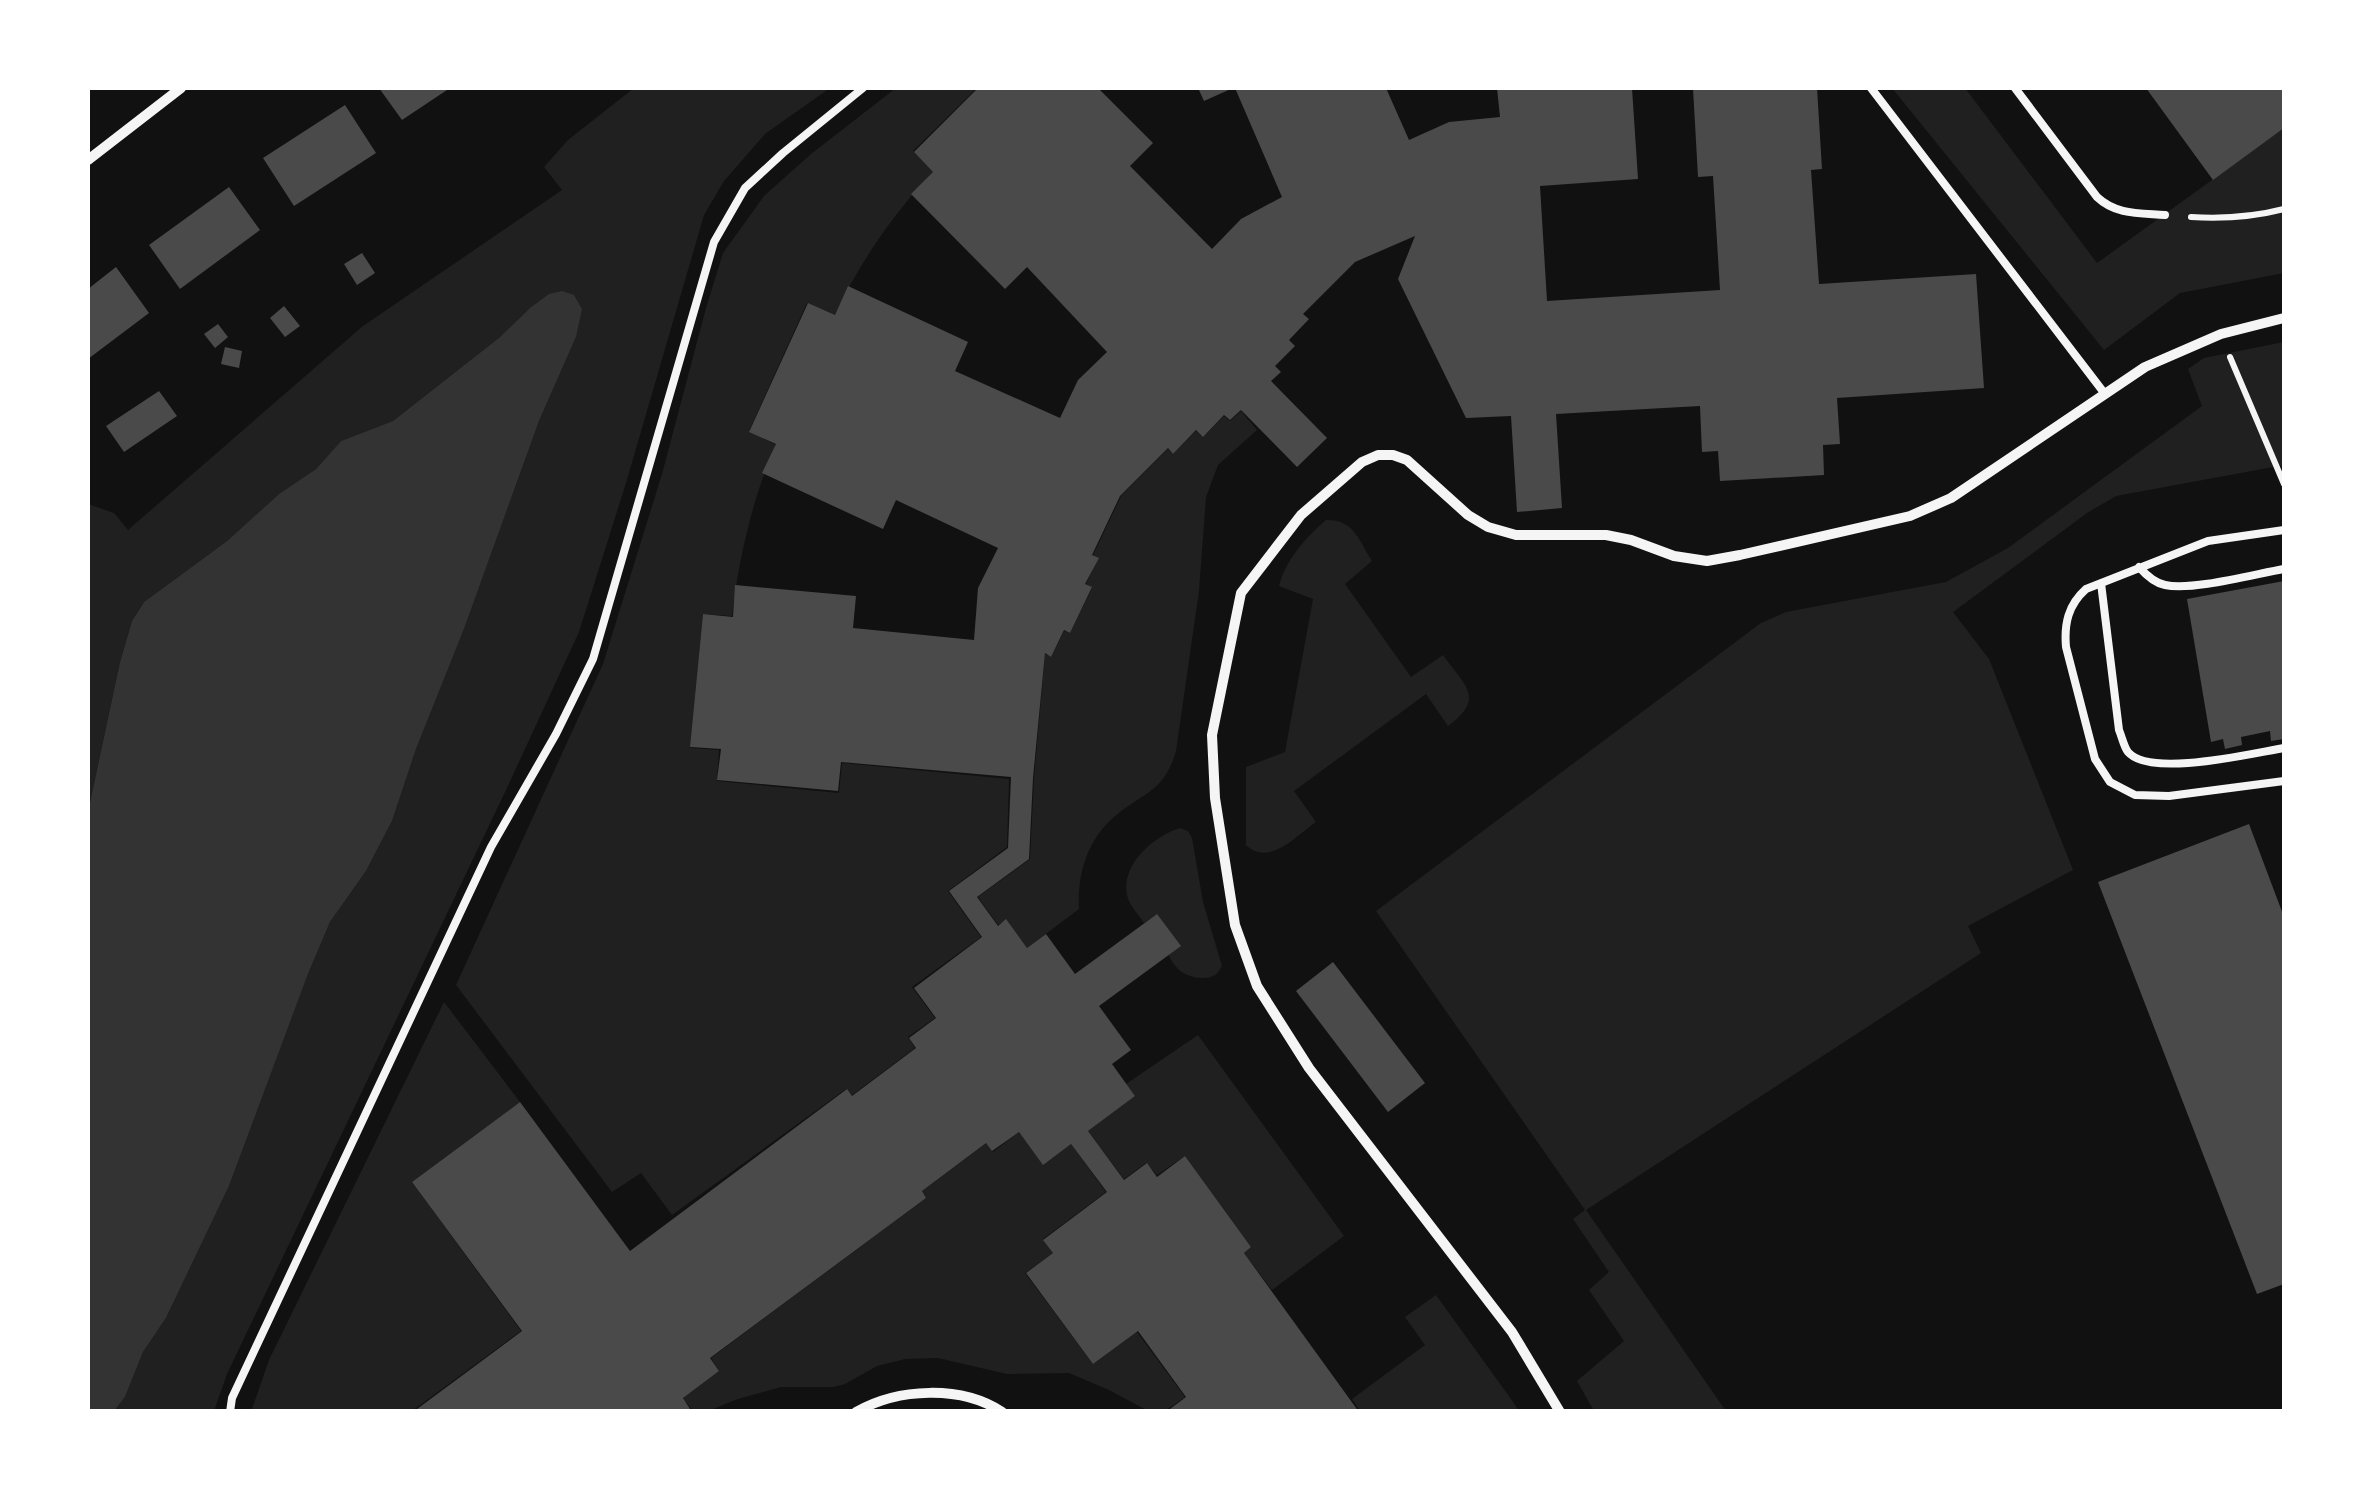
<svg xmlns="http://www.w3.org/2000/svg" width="2372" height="1499" font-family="'Alegreya Sans',sans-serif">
<rect width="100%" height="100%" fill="#111"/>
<path fill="#202020" d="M634,88H830L765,134L724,181L704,215L626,483L579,632L506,790L227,1374L214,1411H114L125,1397L143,1352L166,1318L229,1186L308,974L330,922L366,871L392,821L416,749L464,629L539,421L576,337L530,308L500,337L393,421L341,441L316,469L279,494L227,541L144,602L132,621L120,662L88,812V504L114,513L128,530L363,326L562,190L544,167L568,140Z
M896,88H977L913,151L933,172C895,211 858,265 835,315L807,303L749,431L776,445C753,495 738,562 732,616L703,614L690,748L719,750L717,781L839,793L842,763L1009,779L1007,847L948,891L981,937L912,987L935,1018L908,1037L915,1048L852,1095L846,1089L672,1215L641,1173L612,1192L456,985L603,664L662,474L706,308L723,253L764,196L811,154Z
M1892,88H1965L2097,263L2284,128V273L2180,293L2104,350Z
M2284,342V465L2116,496L2087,513L1953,612L1989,659L2073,870L1968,926L1981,953L1586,1210L1726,1411H1594L1577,1381L1624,1341L1589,1290L1609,1272L1573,1219L1585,1210L1376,911L1761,623L1786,612L1946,582L2008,548L2202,406L2188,369L2204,358Z
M1241,411L1257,430L1218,465L1206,497L1199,591L1176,751C1164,793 1143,792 1114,817C1087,840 1077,875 1079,909L1027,948L1006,920L998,925L978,897L1030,859L1034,778L1045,654L1051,657L1064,631L1070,633L1092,588L1086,584L1098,558L1093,555L1121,496L1168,449L1173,454L1196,431L1203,437L1224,416L1230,421Z
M1326,520C1354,519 1359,541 1372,561L1345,584L1411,677L1443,655C1465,686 1486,698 1448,726L1426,694L1294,791L1316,822C1296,836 1269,867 1246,845V767L1285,752L1313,599L1279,586C1285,561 1306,537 1326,520Z
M1180,828L1188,831L1192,838L1203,902L1222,966C1217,975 1213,978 1202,978C1167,977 1164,941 1157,914L1144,923C1138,914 1129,905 1127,895C1121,864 1154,836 1180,828Z
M444,1002L520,1102L412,1182L521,1331L412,1411L251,1412L269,1360Z
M1198,1035L1344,1236L1272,1290L1244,1253L1251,1247L1185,1156L1157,1175L1146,1163L1124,1179L1088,1131L1135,1096L1126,1084Z
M1019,1132L1043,1164L1071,1144L1106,1192L1043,1239L1053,1253L1025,1273L1093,1364L1137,1332L1185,1397L1165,1411H1148L1109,1390L1069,1373L1007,1374L938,1358L905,1359L877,1366L845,1384L833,1387H781L738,1399L708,1411H693L683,1398L719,1371L711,1358L926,1198L922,1191L986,1143L993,1152Z
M1436,1295L1511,1399L1519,1411H1360L1352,1399L1425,1345L1405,1317Z"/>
<path fill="#333" d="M562,291L574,295L582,309L576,337L539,421L464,629L416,749L392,821L366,871L330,922L308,974L229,1186L166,1318L143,1352L125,1397L114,1411H88V812L120,662L132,621L144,602L227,541L279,494L316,469L341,441L393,421L500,337L530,308L549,294Z"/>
<path fill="#4a4a4a" d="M379,88H450L402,120Z
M978,88H1098L1153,143L1130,166L1212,249L1241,219L1282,197L1235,88H1386L1409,140L1449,122L1500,117L1497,88H1632L1638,179L1540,186L1547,301L1720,290L1713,176L1698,177L1693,88H1817L1822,169L1811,170L1819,284L1976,274L1984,388L1837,398L1840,444L1823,445L1824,475L1720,481L1718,451L1702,452L1700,406L1556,414L1562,508L1517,512L1511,416L1466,418L1398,279L1415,236L1355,262L1303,314L1309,319L1289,340L1295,346L1275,366L1281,372L1271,381L1327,438L1297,467L1241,410L1230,420L1224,415L1203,437L1196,430L1173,454L1168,448L1120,496L1092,555L1099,558L1085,584L1092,587L1070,633L1064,630L1051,657L1045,653L1033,778L1029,859L977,897L998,926L1006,919L1027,948L1046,934L1075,974L1157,914L1181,946L1099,1006L1131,1050L1112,1064L1135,1096L1088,1131L1124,1180L1147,1163L1157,1177L1185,1156L1251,1247L1244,1253L1359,1412H1166L1186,1397L1138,1331L1093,1364L1026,1273L1053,1253L1043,1240L1107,1192L1071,1144L1043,1165L1019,1132L992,1151L986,1143L922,1191L926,1198L710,1358L719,1371L683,1398L692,1412H413L522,1331L412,1182L520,1102L630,1251L847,1089L852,1096L916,1048L909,1038L936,1018L914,988L982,937L949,891L1008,848L1011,777L841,762L838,791L717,780L721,749L690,747L703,614L733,617L735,585L856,596L853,628L974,640L978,588L998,548L896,500L883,529L762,473L776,444L749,432L808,303L835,315L848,286L968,342L955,371L1060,418L1078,380L1107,352L1027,267L1005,289L911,194L933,172L914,152Z
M1198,88H1233L1204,101Z
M2146,88H2284V128L2213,180Z
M345,105L376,153L294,206L263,158Z
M229,187L260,230L180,289L149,245Z
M362,253L375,273L357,285L344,264Z
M116,267L149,313L88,359V289Z
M284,306L300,326L285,337L270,318Z
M218,324L228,337L215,348L204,334Z
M225,347L242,351L239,368L221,364Z
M159,391L177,416L124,452L106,426Z
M2284,581V739L2271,741L2270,731L2241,737L2242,745L2225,749L2223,739L2211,742L2187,599Z
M2249,824L2284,917V1284L2257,1294L2098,882Z
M1333,962L1425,1083L1388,1112L1296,991Z"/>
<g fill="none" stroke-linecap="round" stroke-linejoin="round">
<path stroke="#f5f5f5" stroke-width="6" d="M2191,217C2223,219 2253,217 2284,209
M2230,357L2284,484"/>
<path stroke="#f5f5f5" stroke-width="8" d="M1871,88L2105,394
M2015,88L2097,197C2116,215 2139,213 2165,215
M2284,530L2208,541L2086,589C2068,605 2064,624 2066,647L2095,759L2110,782L2135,795L2169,796L2284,781
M2139,567C2146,575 2155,583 2165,585C2192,591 2255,574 2284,569
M2101,583L2119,730C2122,737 2124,747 2128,752C2150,778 2253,753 2284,748
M230,1412L232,1398L491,847L556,734L593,659L714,242L745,188L783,153L863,88"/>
<path stroke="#f5f5f5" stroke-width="10" d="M88,160L181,88
M856,1412C898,1388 961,1385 1002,1412
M1560,1412L1512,1332L1309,1068L1257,986L1235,925L1215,798L1212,735L1241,593L1301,515L1362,462L1378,455H1393L1407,460L1468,515L1488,527L1516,535H1606L1631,540L1674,556L1707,561L1740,555L1910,516L1951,498L2145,367L2221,334L2284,318"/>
</g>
<rect width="2372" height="1499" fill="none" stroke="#ffffff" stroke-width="180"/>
</svg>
